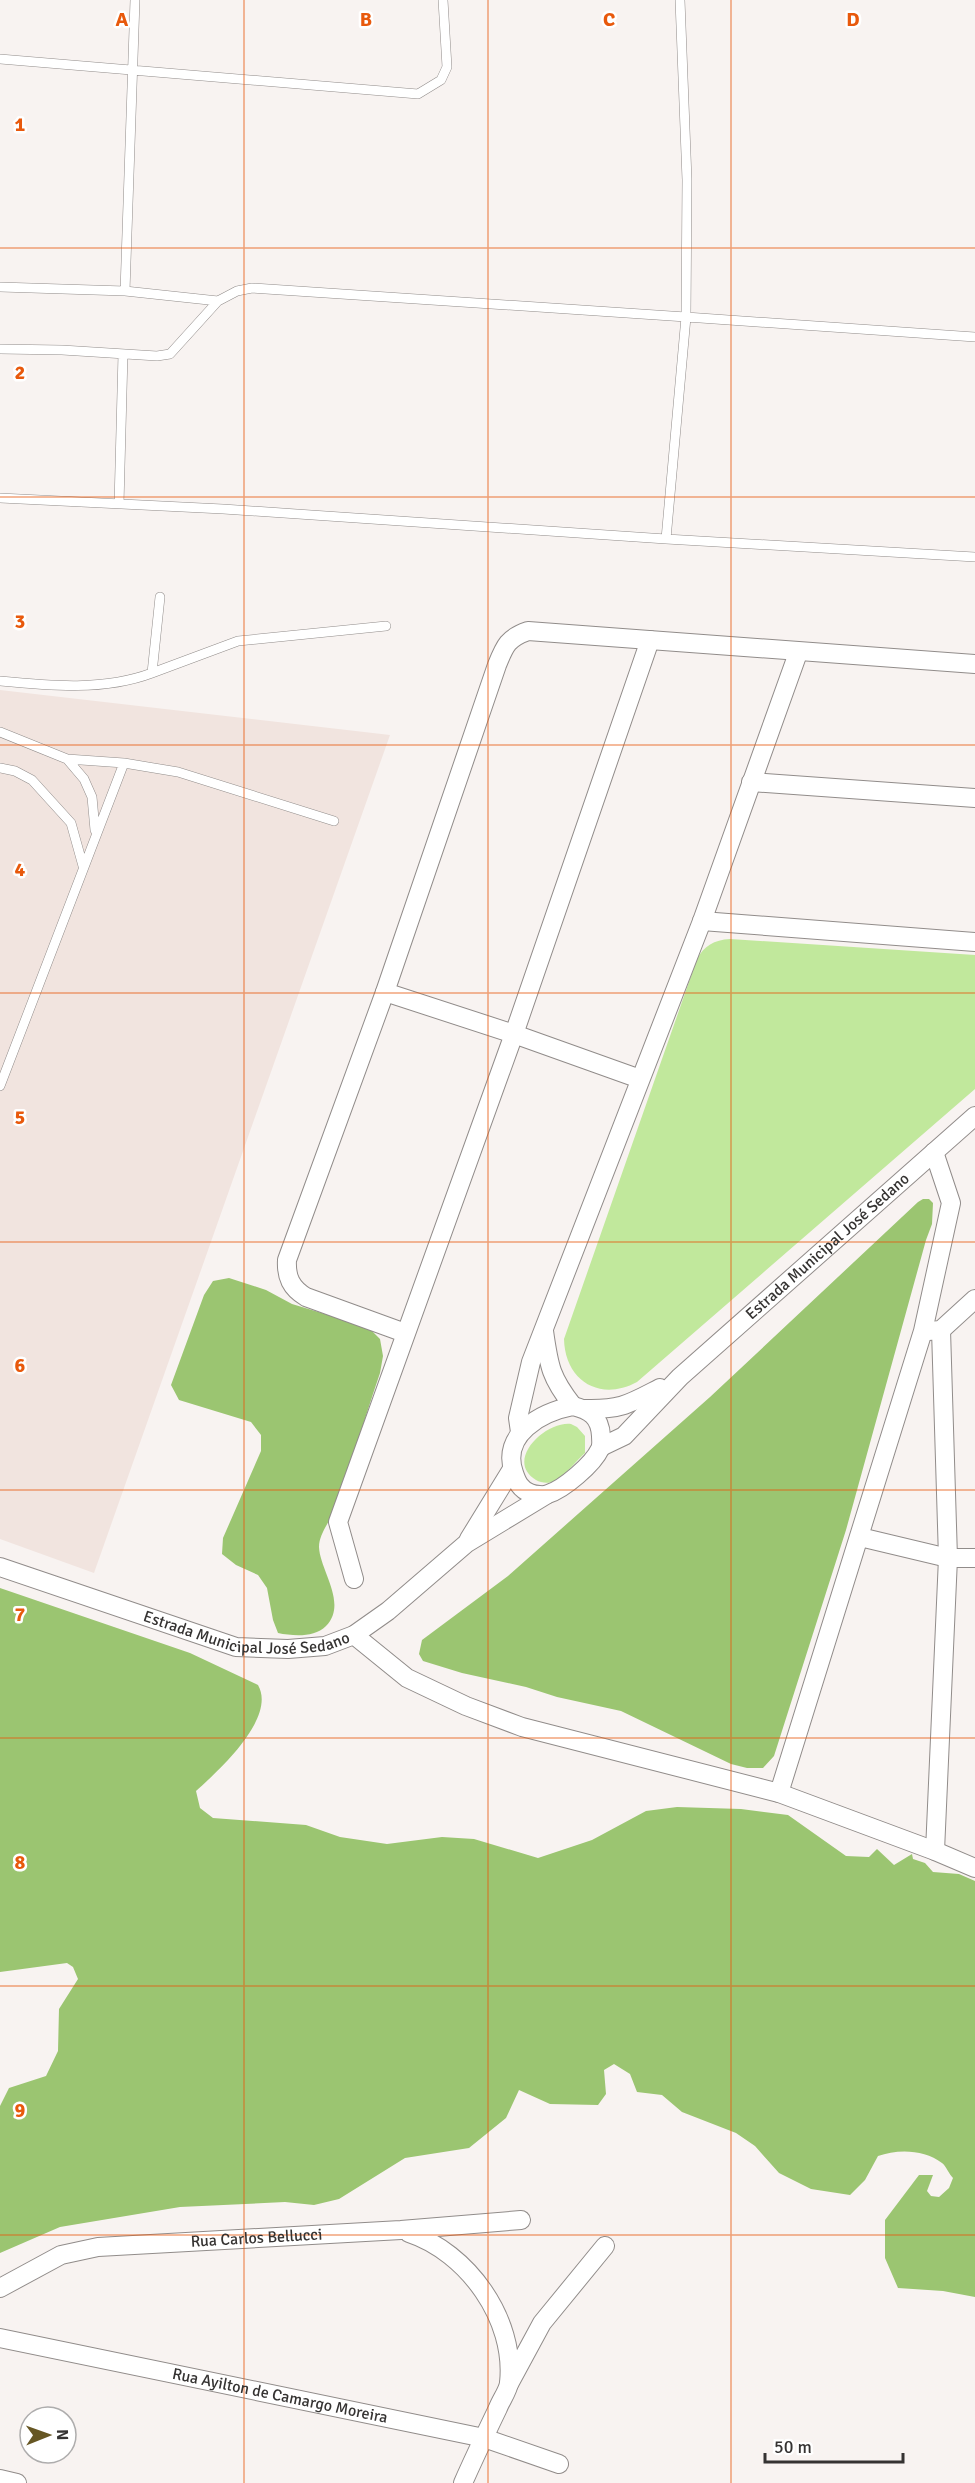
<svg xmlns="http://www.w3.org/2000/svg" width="975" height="2483" font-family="Signika,sans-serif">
<rect width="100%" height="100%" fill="#f8f3f1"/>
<path fill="#f1e4df" d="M0,690L390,735L94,1573L0,1539Z"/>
<path fill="#c1e89c" d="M730,939L975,955V1089L637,1382C600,1402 565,1381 564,1339L697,959C704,946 714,940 730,939Z
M571,1424L577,1427L585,1436V1453C576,1461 565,1476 554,1481C549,1484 541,1483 536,1480C504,1461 545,1421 571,1424Z"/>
<path fill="#9bc571" d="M923,1199H929L933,1203L932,1224L926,1240L846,1530L774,1756L763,1768H747L731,1764L621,1711L557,1697L526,1687L462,1673L423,1661L419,1654L422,1640L508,1576L710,1397L918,1202Z
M229,1278L266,1290L292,1304L368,1327L380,1339L383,1356L380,1373C364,1419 351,1468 333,1513C328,1524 319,1535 319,1547C320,1571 348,1603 326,1626C314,1638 293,1636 278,1633L273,1620L267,1588L258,1575L236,1565L222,1554L223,1538L261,1451V1435L251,1422L179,1400L171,1385L204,1295L213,1281Z
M0,1588L190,1653L258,1685C277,1718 218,1771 196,1791L200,1808L213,1818L306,1825L340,1837L387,1844L442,1837L474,1839L538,1858L592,1840L646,1811L677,1807L741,1809L788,1815L846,1856L869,1857L877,1849L894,1865L912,1854L913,1859L925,1863L933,1872L959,1874L975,1881V2297L943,2291L898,2288L885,2258V2220L919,2175H933L927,2191L931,2196L939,2197L949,2188L953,2178C949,2174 946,2166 942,2163C924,2149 897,2149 878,2156L865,2180L850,2195L811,2189L779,2173L755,2146L736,2133L682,2112L662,2095L637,2092L630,2074L614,2064L604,2070L606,2094L598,2105L550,2104L519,2090L506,2118L469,2148L405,2158L339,2199L314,2205L285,2202L180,2207L60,2227L0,2253V2106L9,2088L46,2076L58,2051L59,2009L78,1979L73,1967L67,1963L0,1972Z"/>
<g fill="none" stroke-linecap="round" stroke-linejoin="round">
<defs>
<path id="lane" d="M135,0L125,291L218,301
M680,0L687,180L686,317L975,337
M0,59L418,94L441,80L447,67L443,0
M0,287L125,291
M0,349L62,350L157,356L170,354L218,301L237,291L252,288L686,317L666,539
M0,498L223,509L666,539L975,557
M119,504L123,354
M152,673L238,641L386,626
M0,681C51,686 104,691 152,673L160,597
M0,732L67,759L84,779L92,797L95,830
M67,759L124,763L178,772L334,821
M0,768L15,771L32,780L71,823L83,866
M0,1086L124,763"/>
<g id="street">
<path d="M751,782L975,798"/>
<path d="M702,921L975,942"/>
<path d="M385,992L514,1034L640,1079"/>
<path d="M544,1331C549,1367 551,1378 573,1406"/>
<path d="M928,1331L941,1330L975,1299"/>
<path d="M405,1333L306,1297C291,1288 286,1277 287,1260L385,992L497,665C505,645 508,638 528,631L975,664"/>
<path d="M573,1406C590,1410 600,1417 601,1436C601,1440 602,1445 600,1449C593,1464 564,1489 548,1494C544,1496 535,1495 530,1493C520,1489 517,1482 514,1473C500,1434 542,1412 573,1406Z"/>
<path d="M585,1409C621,1410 629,1404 660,1388"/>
<path d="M520,1432L518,1418L531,1362L702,921L798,653"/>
<path id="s1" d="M601,1447L624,1436L680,1377L975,1116"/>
<path d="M860,1537L948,1558H975"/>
<path d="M469,1539L512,1469"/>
<path id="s2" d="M0,1567L236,1647L288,1649L325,1646L354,1635L388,1611L467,1543L546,1495"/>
<path d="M354,1579L338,1522L514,1034L650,640"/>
<path d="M354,1635L407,1678L466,1706L522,1727L779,1793L935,1851L975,1868"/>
<path d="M779,1793L923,1331L951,1203L934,1152"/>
<path d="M935,1851L948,1558L941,1330"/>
<path d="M409,2233C467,2252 516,2319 509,2383C508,2391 501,2400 498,2408C486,2433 474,2458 463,2483"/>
<path id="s3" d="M0,2288L61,2255L98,2247L401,2230L521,2220"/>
<path id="s4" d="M0,2338L484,2438L559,2464"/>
<path d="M509,2384L542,2323L605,2246"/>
<path d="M0,2479L17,2483"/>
</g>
</defs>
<use href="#lane" stroke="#918c8a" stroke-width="10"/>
<use href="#street" stroke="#918c8a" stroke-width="20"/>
<use href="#lane" stroke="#fff" stroke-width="9"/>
<use href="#street" stroke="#fff" stroke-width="18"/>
</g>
<path fill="none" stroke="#e8590c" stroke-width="1.5" stroke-opacity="0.55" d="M244,0V2483M488,0V2483M731,0V2483M0,248H975M0,497H975M0,745H975M0,993H975M0,1242H975M0,1490H975M0,1738H975M0,1986H975M0,2235H975"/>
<g text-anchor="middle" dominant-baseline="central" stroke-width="5" stroke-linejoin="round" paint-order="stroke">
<g font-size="16" fill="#353332" stroke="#fff">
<text stroke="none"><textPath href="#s1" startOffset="304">Estrada Municipal José Sedano</textPath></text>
<text stroke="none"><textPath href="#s2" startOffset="258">Estrada Municipal José Sedano</textPath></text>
<text stroke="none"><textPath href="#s3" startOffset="266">Rua Carlos Bellucci</textPath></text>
<text stroke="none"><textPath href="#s4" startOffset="286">Rua Ayilton de Camargo Moreira</textPath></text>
</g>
</g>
<g font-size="20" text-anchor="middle" font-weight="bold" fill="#e8590c" stroke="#fff" stroke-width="5" stroke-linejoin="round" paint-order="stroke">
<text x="122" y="26">A</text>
<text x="366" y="26">B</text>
<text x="609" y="26">C</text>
<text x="853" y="26">D</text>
<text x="20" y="131">1</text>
<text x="20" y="379">2</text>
<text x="20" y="628">3</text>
<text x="20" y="876">4</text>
<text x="20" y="1124">5</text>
<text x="20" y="1372">6</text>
<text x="20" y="1621">7</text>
<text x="20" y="1869">8</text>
<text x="20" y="2117">9</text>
</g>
<g transform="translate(48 2435) rotate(89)"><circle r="28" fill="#ffffff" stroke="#aeadad" stroke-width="1.5"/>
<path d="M0-4.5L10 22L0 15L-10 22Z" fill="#665623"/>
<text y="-9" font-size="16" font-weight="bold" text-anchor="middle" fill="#353332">N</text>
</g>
<path d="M765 2453v9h138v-9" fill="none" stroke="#353332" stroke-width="3"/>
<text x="774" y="2453" font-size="18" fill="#353332" stroke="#ffffff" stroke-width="4.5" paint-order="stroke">50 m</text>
</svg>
